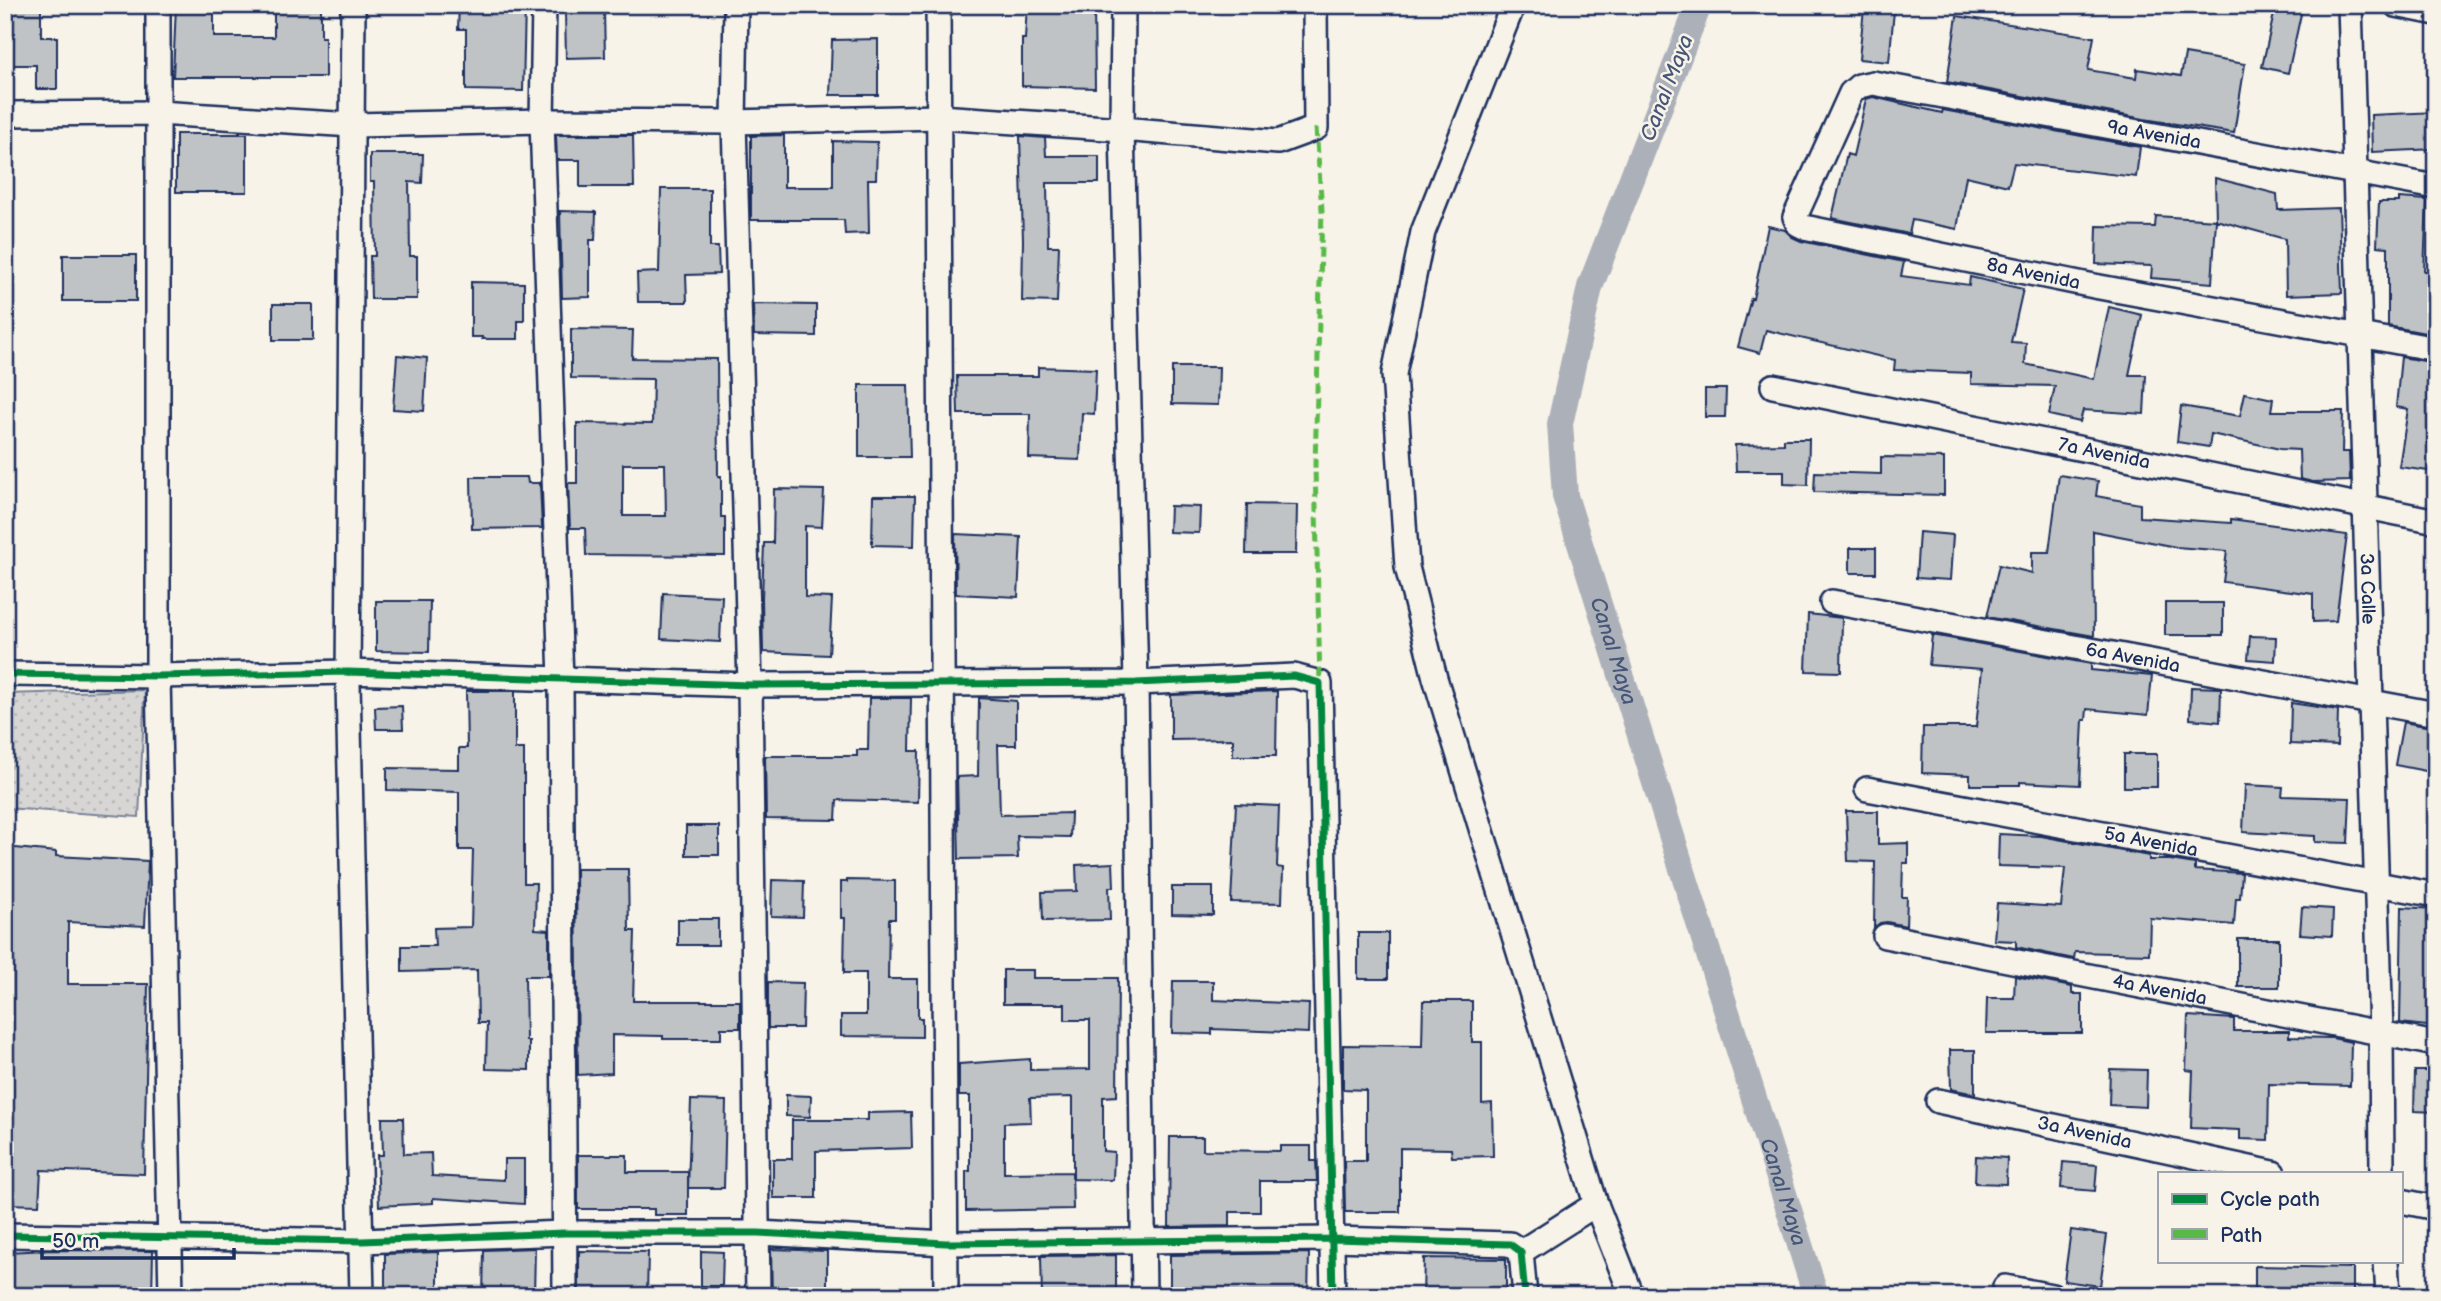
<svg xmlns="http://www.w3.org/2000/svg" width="2441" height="1301" font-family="'Balsamiq Sans',sans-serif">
<defs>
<pattern id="grass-dots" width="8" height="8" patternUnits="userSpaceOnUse" patternTransform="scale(1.75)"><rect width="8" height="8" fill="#d7d6d4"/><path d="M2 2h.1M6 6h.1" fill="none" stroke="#b8b8b8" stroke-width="1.8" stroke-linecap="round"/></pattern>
</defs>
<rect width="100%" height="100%" fill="#f7f3e8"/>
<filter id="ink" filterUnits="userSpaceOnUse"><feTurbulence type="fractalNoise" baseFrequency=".0143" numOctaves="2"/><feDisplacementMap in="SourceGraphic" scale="14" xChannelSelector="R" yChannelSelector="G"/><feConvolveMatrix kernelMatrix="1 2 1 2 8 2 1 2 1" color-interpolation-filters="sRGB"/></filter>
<g filter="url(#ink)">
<path fill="url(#grass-dots)" stroke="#798299" stroke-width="2" d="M145,690L139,817L5,808V694Z"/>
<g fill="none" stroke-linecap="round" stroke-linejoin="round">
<path stroke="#acb0b9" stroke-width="26" id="s1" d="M1699,5L1590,287L1560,424L1565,496L1816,1296"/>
</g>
<path fill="#c0c3c5" stroke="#1b2f5e" stroke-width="2" fill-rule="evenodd" d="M5,5H41V37H57V89H36V65H5Z
M176,5H214V37H274V5H321V37H325V77H173Z
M459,5H525L523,91L466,90V29H458Z
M1027,5H1094L1095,88L1022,86V39H1025Z
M2276,5H2303L2288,73L2262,67Z
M1864,8L1894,11L1889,62L1859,59Z
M604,10L605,57L566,58L565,11Z
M1957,16L2094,37L2088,70L2136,78L2137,69L2181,76L2185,54L2245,64L2234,133L2144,119L1947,82Z
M878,39V95H830L832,40Z
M1873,97L1942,113L1943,110L2140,147L2136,177L2014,163L2008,186L1966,176L1957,229L1912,220L1909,234L1832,218L1847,154L1853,156L1866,99Z
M2436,112V149L2372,152L2371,115Z
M176,134H247V192H176Z
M556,135H633L634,187H580V160H557Z
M784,135V187H833V141L877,142L876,179H868L869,233L845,234L844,220H751V136Z
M1020,136L1045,138L1046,156H1099V183H1047L1048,246H1059L1057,302L1022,301L1023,240Z
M370,154H423L422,183L409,182L410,256H417V299H371L370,256H375L374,182H370Z
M2215,178L2277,194L2278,210L2339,208L2342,293L2286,295L2285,239L2216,220Z
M661,189H710V247H718L719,274L686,275L687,302H638L637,273L659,272Z
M2399,198L2427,200L2424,271H2432L2431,334L2388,326V247L2377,246L2379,202H2399Z
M560,211L596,212L595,240H590V297L562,298Z
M2156,216L2216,220L2212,283L2151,278L2152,266L2096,264L2097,226L2155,227Z
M1768,226L1785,230L1792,237L1801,241L1904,262L1901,276L1969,285L1970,277L2023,289L2011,342L2026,343L2025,364L2094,379L2109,307L2142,315L2129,375H2146L2144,414L2083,410L2080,422L2049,415L2055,386L1971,384V373L1894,370L1895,360L1766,330L1760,353L1738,347L1751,298L1753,299Z
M63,255H136V301H63Z
M471,282L524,283V321H518V339H482V337H471Z
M273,304H313V340H273Z
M753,304L816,305V336L754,335Z
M571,329L633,330L632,358L717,359L718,476H721V517H725V556L586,555L585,528H570L568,483H577V423L652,424L653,379L571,378ZM623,464H665L666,516H623Z
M397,355L427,358L424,411L393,409Z
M2401,357L2436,363L2428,444L2436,445V472L2399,467L2408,409L2396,407Z
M1038,367L1096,369L1094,414L1082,413L1080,460L1029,458L1030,414H958L957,376H1038Z
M1172,367H1219L1218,405L1172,404Z
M859,385H908L910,457H859Z
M1705,389H1726L1725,417H1705Z
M2245,393L2273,399L2271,411H2343L2342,452H2349L2350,481L2313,482L2300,479L2299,450L2280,449L2211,434L2209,447L2177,442L2181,406L2240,416Z
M1784,439H1809L1808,485L1784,484V471H1736L1735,445L1784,444Z
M1881,457L1944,458V495L1814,492L1815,472L1881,474Z
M2059,475L2098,481L2096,496L2140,504V517L2231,523V519L2347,535L2336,621L2313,622V594L2223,582L2227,551L2176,547L2093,531L2094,636L1987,617L1999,565L2032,573V552H2049Z
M471,477H527L528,483H540L542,528L472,529Z
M774,489L824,490L822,527L805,526V597L832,598L829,655L763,652L762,598L764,543H773Z
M873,496H915L914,546L872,545Z
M1247,504L1297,505L1296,554H1246Z
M1170,506L1200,507L1199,533L1169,532Z
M1919,532L1953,535L1950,580L1916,578Z
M955,534L1021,537L1018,597L956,594Z
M1850,548H1876V573H1850Z
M663,593L722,596L720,642L661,639Z
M376,601H430L429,652L376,651Z
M2165,603H2223V635H2165Z
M1808,614L1842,618L1841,672L1806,671Z
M1932,635L2091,664V670L2152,676L2148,715L2087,709L2086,720H2083L2080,785L2020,782V785H1970V775L1922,773L1923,727H1976L1982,669L1929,665Z
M2250,636L2276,637L2275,661L2248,659Z
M2191,687L2221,688L2220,722L2190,719Z
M466,691H515V749H524V883H536L535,929L549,930V976H525L526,1041H529V1070L486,1069L487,1023H478L477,970L402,972V946H435L434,928L471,927L473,850H459V792L387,790V768L459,769V748H467Z
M1277,691L1276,756H1233V739L1171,740V695Z
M869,698H911L910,751H919L918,802L837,800L836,820L766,819L765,756H857V750H868Z
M979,698L1016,701V745H998L1000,815L1071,813L1070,837L1017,836L1018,858L959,859L957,777L978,776Z
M2291,703L2338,710L2337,746L2290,744Z
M402,706L403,729H376L375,707Z
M2403,722L2436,728V773L2395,765Z
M2124,754H2157V787H2124Z
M2245,785L2283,787L2282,796L2350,798L2348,843L2315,842V836L2243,832Z
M1236,804L1279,806L1277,867L1283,868L1282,903L1231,902Z
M1846,811H1878V844L1908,843V863H1903L1902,897H1907L1906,926L1887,922L1880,923L1874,928L1875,862L1848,861Z
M686,826H719V855H686Z
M1999,834L2041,836L2149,856V860H2170L2195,864V870L2242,873L2240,898H2236L2234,925L2150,918L2149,954L2075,952L2074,959L2016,947V941L1994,940L1997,903L2061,907L2065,868L1998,866Z
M5,847L56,852V856L148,861L145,926L68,922V984H148L144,1174L41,1170L39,1205L5,1204Z
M1113,863L1114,887H1109L1110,920L1043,921L1042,892L1077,891L1076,865Z
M576,869H628L629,931H635L633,1001H740V1028H721V1039H663V1036L612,1035V1073L578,1075Z
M772,880L804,881L803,917L771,916Z
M847,880L895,881V919H889L888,979H918V1018H922V1037L841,1036V1015H866V973H844L845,918H841V882H847Z
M1172,887H1213V915L1172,914Z
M2302,907L2333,909L2332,936L2300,934Z
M2402,907L2436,909V1027L2400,1023Z
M678,919H718V945H678Z
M1358,933H1388V979H1358Z
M2238,939H2279V987H2238Z
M1003,970H1033V978H1118L1117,1096L1103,1097V1151L1114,1152L1113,1180L1073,1179V1097L1030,1098L1031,1122L1004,1123V1173L1072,1172L1073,1209L966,1211V1171H970V1096H959V1064L1030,1059V1070L1090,1069V1020H1065V1004H1003Z
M2015,976L2072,987V994H2082V1033H1986L1987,998H2014Z
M1173,981H1213V1000L1309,1004L1308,1033L1212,1029V1034L1172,1033Z
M768,982L803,983L802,1028H768Z
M1423,1001H1472V1042H1482V1104L1492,1103L1493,1156L1452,1157L1451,1149L1400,1148V1212H1345L1344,1161H1366V1090L1343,1089V1045L1422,1046Z
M2188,1016L2234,1019V1031H2289V1037L2332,1038L2351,1042L2350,1086L2269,1084L2268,1140L2240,1139V1130L2191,1128L2193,1071L2186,1070Z
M1950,1050H1975V1094L1951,1089Z
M2110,1069L2147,1070L2146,1107L2109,1105Z
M2415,1071H2436V1112L2414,1111Z
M786,1095L811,1096L810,1117L786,1116Z
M691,1100L726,1101L724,1188H688Z
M911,1112L912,1148L816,1151V1198H773V1159H792V1120H868V1113Z
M382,1118H403L404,1154L431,1153L432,1176L504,1180V1159H524V1204L433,1198V1203L379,1206L377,1155H383Z
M1170,1137H1203V1150L1280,1151V1146H1311V1161H1316L1317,1181H1260V1212H1230V1226L1169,1227Z
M578,1155H627V1172H688V1215H654V1209H578Z
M1976,1156L2007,1158L2006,1184L1975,1183Z
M2063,1162L2097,1165L2095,1191L2061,1188Z
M2071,1230L2107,1235L2100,1286L2064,1281Z
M535,1248L534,1296H483L484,1250Z
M771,1249L827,1251V1296H772Z
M50,1250L153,1251L152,1296H5V1252Z
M579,1251L648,1252L647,1296H579Z
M701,1251L723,1252L722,1286H701Z
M438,1252V1293L385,1292V1254Z
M1309,1253L1308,1296H1201V1293H1170V1255Z
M1116,1255V1296H1042L1041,1256Z
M1424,1258L1506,1259V1296H1423Z
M2255,1266L2353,1268V1296H2255Z"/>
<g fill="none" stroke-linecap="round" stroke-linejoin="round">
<defs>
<g id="street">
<path d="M158,5V676L171,1296"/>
<path d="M353,5L348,683L362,1296"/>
<path d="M544,5L542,121L561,680L565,1296"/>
<path d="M736,5L734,122L750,685L758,1296"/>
<path d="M938,5L946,1296"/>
<path d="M1123,5L1122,129L1136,683L1144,1296"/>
<path d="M1513,5L1423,232L1394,374L1407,567L1435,678L1596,1204L1632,1296"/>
<path id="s2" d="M2350,5L2381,1033L2382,1173"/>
<path d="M2396,5L2436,13"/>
<path d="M5,114L158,113L353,125L542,121L734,122L939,117L1122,129L1278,142L1316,128L1315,5"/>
<path id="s3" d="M2436,187L1873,83L1859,86L1851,93L1795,217L1798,224L1804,227L2094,286L2436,349"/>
<path id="s4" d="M1773,386L2436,521"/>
<path id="s5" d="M1832,602L2436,714"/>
<path d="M5,674L158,676L348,672L750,685L1136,683L1294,676L1320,683L1333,1296"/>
<path id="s6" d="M1867,789L2436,895"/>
<path id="s7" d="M1885,936L2436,1044"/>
<path id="s8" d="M1938,1101L2273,1173"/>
<path d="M2401,1201L2436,1208"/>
<path d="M5,1235L362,1241L564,1233H758L946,1243L1333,1239L1510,1244L1521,1252L1525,1296"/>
<path d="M1521,1252L1596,1204"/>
<path d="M2386,1261L2388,1296"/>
<path d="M2005,1287L2052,1296"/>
</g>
</defs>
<use href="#street" stroke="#1b2f5e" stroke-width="28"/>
<use href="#street" stroke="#f7f3e8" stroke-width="23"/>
<path stroke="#58b947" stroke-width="5" stroke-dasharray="10 5" stroke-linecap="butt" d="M1316,128L1322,210L1315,465L1320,683"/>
<defs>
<path id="cycleway" d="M5,674L158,676L348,672L750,685L1136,683L1294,676L1320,683L1333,1296
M5,1235L362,1241L564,1233H758L946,1243L1333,1239L1510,1244L1521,1252L1525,1296"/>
</defs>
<use href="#cycleway" stroke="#f7f3e8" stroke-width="11"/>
<use href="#cycleway" stroke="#00873e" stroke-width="7"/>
</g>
</g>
<g text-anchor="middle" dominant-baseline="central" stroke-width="5" stroke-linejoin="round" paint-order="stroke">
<g font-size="19" fill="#1b2f5e" stroke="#f7f3e8">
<text transform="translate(2154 135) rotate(10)">9a Avenida</text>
<text stroke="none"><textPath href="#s3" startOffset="982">8a Avenida</textPath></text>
<text stroke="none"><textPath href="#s4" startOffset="338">7a Avenida</textPath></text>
<text stroke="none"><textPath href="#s2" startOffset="584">3a Calle</textPath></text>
<text stroke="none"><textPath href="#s5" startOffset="306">6a Avenida</textPath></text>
<text stroke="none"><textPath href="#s6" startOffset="289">5a Avenida</textPath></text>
<text stroke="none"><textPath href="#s7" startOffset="280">4a Avenida</textPath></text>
<text stroke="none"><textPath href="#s8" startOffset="150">3a Avenida</textPath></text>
</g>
<g font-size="21" font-style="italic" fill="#465679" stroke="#f7f3e8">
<text transform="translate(1667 88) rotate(-69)">Canal Maya</text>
<text stroke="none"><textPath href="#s1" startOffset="677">Canal Maya</textPath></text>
<text stroke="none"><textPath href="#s1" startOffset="1244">Canal Maya</textPath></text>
</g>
</g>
<rect width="2441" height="1301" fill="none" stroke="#f7f3e8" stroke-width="28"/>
<rect x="14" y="14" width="2413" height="1273" fill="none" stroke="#1b2f5e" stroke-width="2.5" filter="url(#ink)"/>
<rect x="2158" y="1172" width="245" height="91" fill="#f7f3e8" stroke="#9fa5b1" stroke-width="2"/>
<rect x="2172" y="1194" width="35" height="10" fill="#00873e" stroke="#9fa5b1" stroke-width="2"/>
<text x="2220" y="1206" font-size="21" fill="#1b2f5e">Cycle path</text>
<rect x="2172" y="1229" width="35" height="10" fill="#58b947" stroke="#9fa5b1" stroke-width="2"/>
<text x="2220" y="1242" font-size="21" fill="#1b2f5e">Path</text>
<path d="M42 1248v10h192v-10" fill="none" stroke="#1b2f5e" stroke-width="3.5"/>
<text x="52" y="1248" font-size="21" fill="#1b2f5e" stroke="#f7f3e8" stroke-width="5" paint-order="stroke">50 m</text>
</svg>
